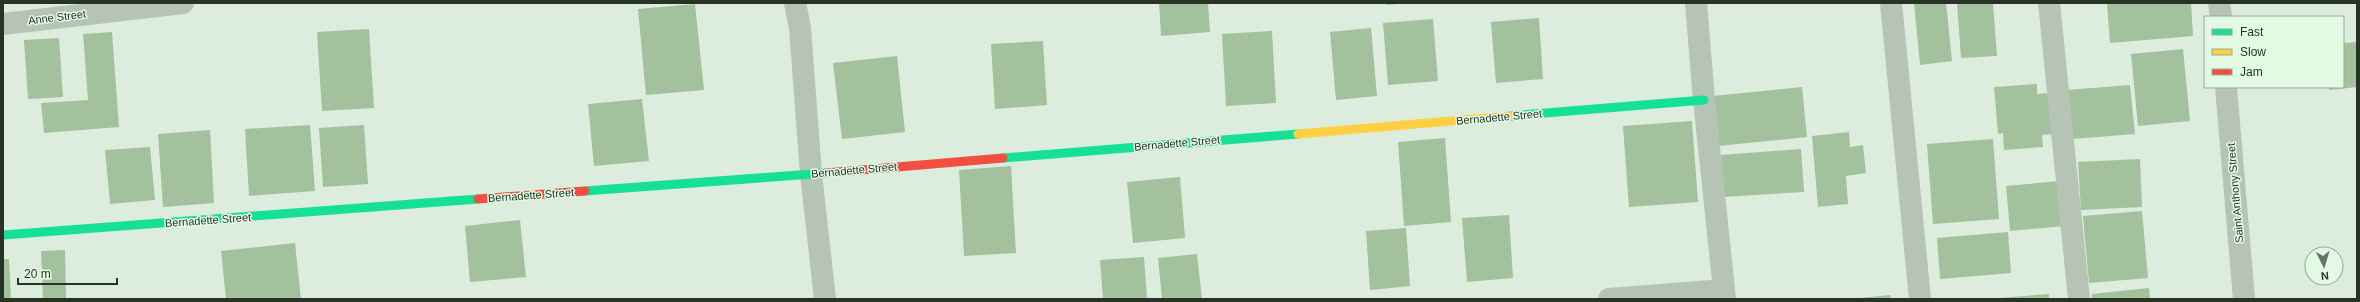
<svg xmlns="http://www.w3.org/2000/svg" width="2360" height="302" font-family="Arial,sans-serif">
<rect width="100%" height="100%" fill="#dcecdd"/>
<path fill="#a4c19d" d="M1159,3H1208L1210,32L1161,36Z
M1386,3H1397V4L1386,5Z
M1914,3H1946L1952,61L1920,65Z
M1957,3H1993L1997,56L1961,58Z
M2107,3H2191L2193,36L2110,43Z
M695,4L704,90L646,95L638,9Z
M1539,18L1543,79L1496,83L1491,22Z
M1433,19L1438,81L1388,85L1383,23Z
M1371,28L1377,96L1336,100L1330,32Z
M369,29L374,108L322,111L317,32Z
M1272,31L1276,103L1226,106L1222,34Z
M112,32L119,127L44,133L41,103L88,100L83,34Z
M59,38L63,97L28,99L24,40Z
M1043,41L1047,105L995,109L991,44Z
M2357,42V87L2329,90V87H2343V43Z
M2183,49L2190,121L2138,126L2131,54Z
M897,56L905,132L842,139L833,63Z
M2037,84V94L2049,93L2052,134L2042,135L2043,147L2004,150L2003,133L1998,134L1994,87Z
M2130,85L2135,134L2072,139L2067,90Z
M1802,87L1807,137L1718,146L1713,96Z
M642,99L649,161L594,166L588,104Z
M1692,121L1698,202L1629,207L1623,126Z
M310,125L315,191L249,196L245,129Z
M364,125L368,184L323,187L319,128Z
M210,130L214,203L163,207L158,134Z
M1849,132L1850,147L1863,145L1866,173L1846,176L1848,204L1818,207L1812,136Z
M1445,138L1451,222L1404,226L1398,142Z
M1993,139L1999,219L1933,224L1927,144Z
M150,147L155,200L110,204L105,150Z
M1801,149L1804,192L1723,197L1721,155Z
M2140,159L2142,207L2081,210L2078,162Z
M1011,166L1016,253L964,256L959,170Z
M1180,177L1185,238L1133,243L1127,182Z
M2060,181L2064,226L2010,231L2006,186Z
M2142,211L2148,278L2089,283L2083,216Z
M1509,215L1513,278L1467,282L1462,218Z
M520,220L526,277L470,282L465,226Z
M1406,228L1410,286L1370,290L1366,231Z
M2008,232L2011,273L1940,279L1937,238Z
M295,243L301,299H226L221,251Z
M65,250L66,299H43L41,251Z
M1197,254L1202,299H1162L1158,258Z
M1144,257L1147,299H1103L1100,260Z
M3,259H9L11,299H3Z
M2149,288L2150,299H2092V294Z
M2049,294V299H1999V298Z
M1890,295L1891,299H1860V298Z"/>
<g fill="none" stroke-linecap="round" stroke-linejoin="round">
<path stroke="#b6c4b6" stroke-width="22" d="M795,3L800,28L811,174L825,299
M1696,3L1704,100L1725,299
M1891,3L1920,299
M2049,3L2079,299
M2219,3L2221,17
M3,24L183,3
M2226,87L2244,299
M1609,299L1724,290"/>
<path stroke="#16e098" stroke-width="9" d="M1510,116L1704,100
M1003,158L1298,134
M585,191L826,173
M3,235L478,199"/>
<path stroke="#ffcf43" stroke-width="9" d="M1298,134L1510,116"/>
<path stroke="#f24e42" stroke-width="9" d="M826,173L1003,158
M478,199L585,191"/>
</g>
<g text-anchor="middle" dominant-baseline="central" stroke-width="3" stroke-linejoin="round" paint-order="stroke">
<g font-size="11" fill="#273425" stroke="#e2fae4">
<text transform="translate(57 17) rotate(-7)">Anne Street</text>
<text transform="translate(1499 117) rotate(-5)">Bernadette Street</text>
<text transform="translate(1177 143) rotate(-5)">Bernadette Street</text>
<text transform="translate(854 170) rotate(-5)">Bernadette Street</text>
<text transform="translate(2235 193) rotate(-95)">Saint Anthony Street</text>
<text transform="translate(531 195) rotate(-4)">Bernadette Street</text>
<text transform="translate(208 220) rotate(-4)">Bernadette Street</text>
</g>
</g>
<rect width="2360" height="302" fill="none" stroke="#273425" stroke-width="8"/>
<rect x="2204" y="16" width="140" height="72" fill="#e2fae4" stroke="#97ab98"/>
<rect x="2212" y="29" width="20" height="6" fill="#16e098" stroke="#97ab98"/>
<text x="2240" y="36" font-size="12" fill="#273425">Fast</text>
<rect x="2212" y="49" width="20" height="6" fill="#ffcf43" stroke="#97ab98"/>
<text x="2240" y="56" font-size="12" fill="#273425">Slow</text>
<rect x="2212" y="69" width="20" height="6" fill="#f24e42" stroke="#97ab98"/>
<text x="2240" y="76" font-size="12" fill="#273425">Jam</text>
<g transform="translate(2324 266) rotate(175)"><circle r="19" fill="#e2fae4" stroke="#97ab98"/>
<path d="M0-3L7 15L0 10L-7 15Z" fill="#667465"/>
<text y="-6" font-size="11" font-weight="bold" text-anchor="middle" fill="#273425">N</text>
</g>
<path d="M18 278v6h99v-6" fill="none" stroke="#273425" stroke-width="2"/>
<text x="24" y="278" font-size="12" fill="#273425" stroke="#e2fae4" stroke-width="3" paint-order="stroke">20 m</text>
</svg>
